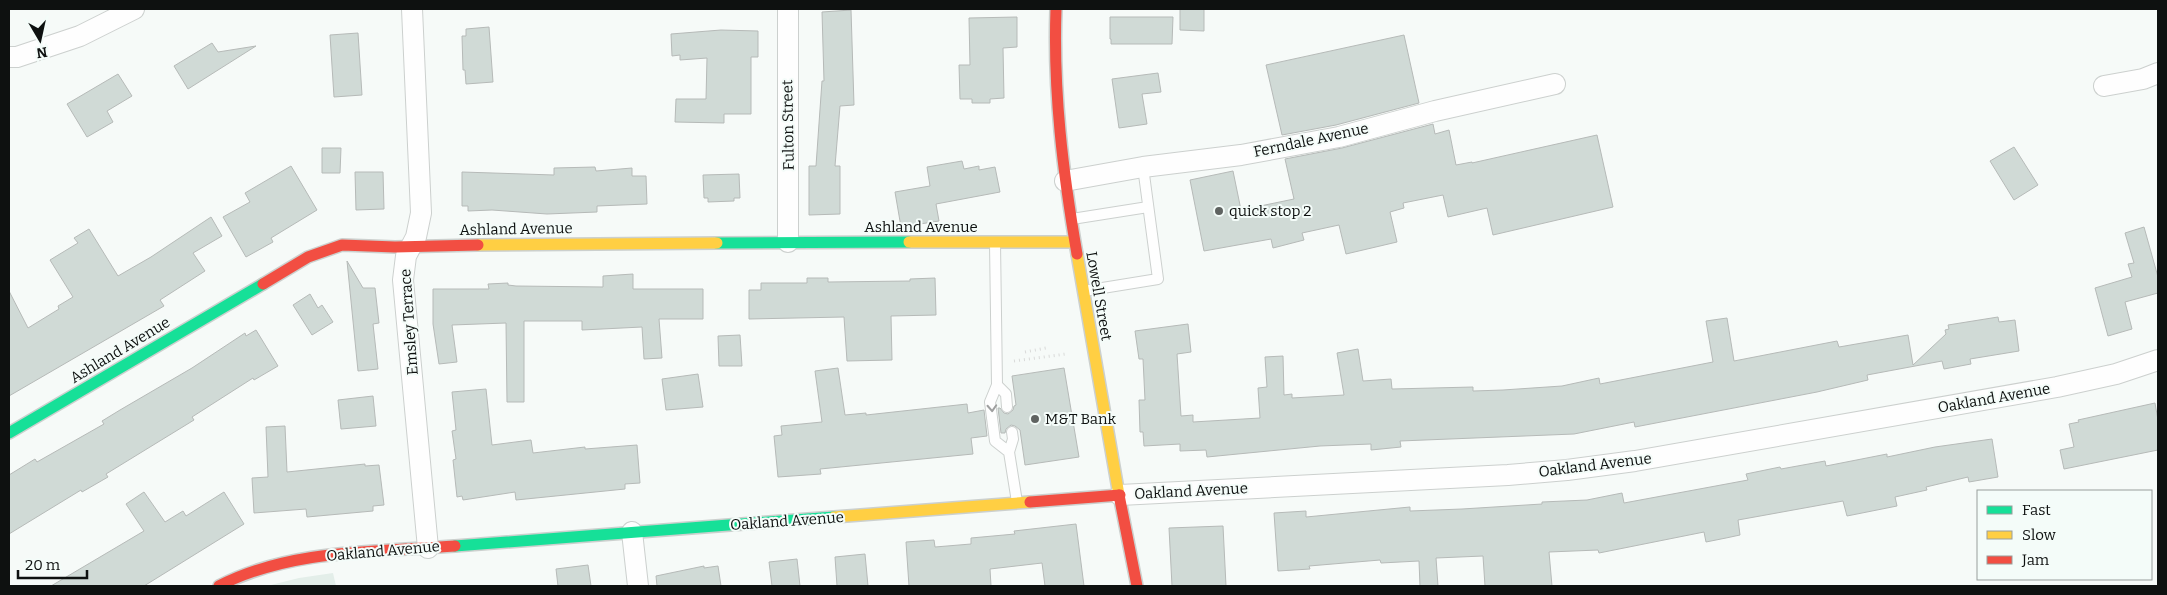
<svg xmlns="http://www.w3.org/2000/svg" width="2167" height="595" font-family="Bitter,serif">
<rect width="100%" height="100%" fill="#f6faf8"/>
<path fill="#e3eee9" d="M333,573L336,586H267L299,578Z"/>
<path fill="#d0dad6" stroke="#b6bab8" d="M1180,9H1204V31L1180,30Z
M851,10L854,105L840,106L835,166H840V214L809,215V166H816L822,81H824L822,12Z
M1017,17V47L1003,48L1004,98L990,99V103H972V99H960L959,65H970L969,18Z
M1110,17H1173L1172,44H1111V39H1110Z
M489,27L493,82L466,84L465,70H463L462,36H466V29Z
M721,30L758,31V57H751V114H724V123L675,122L676,99H706L707,58L680,60V55L672,56L671,34Z
M358,33L362,95L334,97L330,35Z
M1404,35L1419,103L1336,125L1282,135L1266,65Z
M212,43L218,52L256,46L188,89L174,66Z
M1158,73L1161,92L1142,94L1147,124L1119,128L1112,79Z
M118,74L132,96L107,111L113,122L87,137L67,104Z
M1433,124L1435,134L1449,130L1456,165L1472,162V163L1597,135L1613,207L1493,235L1487,208L1448,217L1443,195L1403,203L1404,208L1390,212L1397,242L1346,254L1339,225L1302,233L1304,240L1273,248L1271,239L1204,251L1190,180L1233,171L1241,210L1294,199L1285,159L1342,148Z
M2014,147L2038,185L2014,200L1990,161Z
M322,148H341L340,173H322Z
M962,161L964,169L979,166V170L995,167L1000,192L936,204L939,221L901,227L895,192L930,186L927,167Z
M291,166L317,210L271,238L273,242L246,257L223,217L250,202L245,193Z
M595,167L596,171L632,168V176H646L647,204L597,206V212L547,214L492,210L468,211V206H462V172L554,175V168Z
M355,172H383L384,209L356,210Z
M739,174L740,198H734V201L708,202V198H704L703,175Z
M211,217L222,236L193,253L205,271L160,300L164,306L9,396V291L28,328L59,309L58,306L73,297L50,260L78,243L74,238L89,229L118,276L151,257Z
M2144,227L2158,277V293L2125,302L2132,329L2108,336L2095,288L2132,277L2128,264L2134,263L2125,233Z
M347,261L363,288H375L379,323L373,324L378,369L358,371Z
M633,274V289H703V319H659L662,358L644,359L642,327L582,330V321H524V402H507L506,323L452,325L457,362L439,364L433,324V289H489L488,284L508,283V285L516,286L603,287V276Z
M807,278H828V282L910,281V279L935,278L936,315L891,316L892,360L847,361L844,317L749,319V290H761V283H807Z
M310,294L318,308L322,305L333,322L312,335L293,305Z
M1998,317L1999,322L2015,320L2019,351L1970,359L1971,364L1944,369L1942,361L1867,375L1868,380L1817,392L1635,427L1634,422L1574,434L1400,441L1401,447L1371,450V444L1320,446L1207,457L1206,450L1180,451V444L1144,446L1143,432H1140L1139,400H1145L1143,359H1139L1135,331L1188,324L1191,352L1177,354L1181,416L1193,415V422L1260,418L1258,388L1267,387L1265,357L1283,356L1284,395L1292,394V398L1344,395L1337,353L1358,349L1363,381L1391,379L1392,389L1473,387V391L1503,390L1562,386L1599,378L1600,384L1713,362L1706,321L1727,318L1734,361L1837,341L1839,347L1908,335L1913,365L1946,334L1945,330L1949,329L1948,325Z
M256,330L278,366L254,380L253,378L192,417L194,420L106,474L108,477L82,492L81,490L9,534V475L35,459L37,462L104,424L102,421L120,410L192,368L245,333L246,336Z
M740,335L742,366H719L718,336Z
M838,368L845,415L866,413V415L967,404L968,413L984,410L987,436L971,438L973,454L820,469L821,474L778,477L774,436L782,435L781,426L822,422L815,371Z
M1064,368L1079,457L1025,465L1020,430L1015,426L1011,425L1006,429L1005,433H1001L998,408H1000L1004,413L1008,414L1013,410L1014,406L1016,405L1012,376Z
M698,374L703,407L666,410L662,379Z
M486,389L492,445L531,440L533,453L585,447V449L637,445L640,483L625,484V489L516,500L515,492L463,500L462,496L457,497L453,460L456,459L452,431L456,430L452,392Z
M373,396L376,426L341,429L338,400Z
M2155,403L2158,420V450L2064,469L2060,450L2074,447L2069,424L2079,422L2078,420Z
M285,426L287,472L365,464V466L379,465L384,505L373,506V511L307,517L306,509L254,513L252,478L268,477L266,427Z
M1992,439L1998,477L1969,482L1968,477L1926,487L1927,490L1895,497L1897,506L1847,516L1843,501L1738,520L1740,535L1726,538L1706,542L1704,532L1599,553L1598,550L1549,552L1552,586H1485L1483,556L1436,558L1438,586H1420L1419,561L1381,563L1380,560L1309,566L1310,569L1278,571L1274,513L1306,511V517L1410,507V511L1462,509L1542,504V502L1587,500L1622,493L1624,503L1748,480L1746,474L1780,467L1781,469L1825,461L1826,466L1887,454V457L1935,447Z
M144,492L165,522L183,511L186,516L224,492L244,524L144,586H51L144,531L126,504Z
M1076,524L1084,586H1045L1042,563L990,569L991,586H909L906,542L934,540L935,547L971,544V538L1015,534L1014,531Z
M1223,526L1226,586H1172L1169,528Z
M865,554L868,586H837L835,557Z
M797,559L800,586H772L769,562Z
M588,565L591,586H558L556,569Z
M704,566V568L718,566L721,586H657L656,576Z"/>
<g fill="none" stroke-linecap="round" stroke-linejoin="round">
<defs>
<path id="lane" d="M1072,219L1148,207
M995,243L997,385L990,402L995,441L1009,452L1017,502
M1084,291L1158,279L1143,167
M997,385L1006,394L1007,407
M1009,452L1013,439L1012,432"/>
<path id="street" d="M412,9L421,213L416,237L406,256L403,280L428,548
M788,9V242
M9,57H17L80,36L134,9
M2104,86L2143,79L2158,73
M1065,181L1143,167L1241,155L1339,137L1435,111L1555,84
M1120,495L1508,475L1567,470L1635,461L2057,387L2116,374L2158,360
M632,532L638,586"/>
<path id="fast" d="M717,243L909,242
M9,433L263,284
M455,546L834,517"/>
<path id="slow" d="M909,242H1074
M478,245L717,243
M1077,254L1119,495
M834,517L1030,502"/>
<path id="jam" d="M1056,9C1053,92 1063,173 1077,254
M263,284L308,257L342,245L395,247L478,245
M1119,495L1137,586
M1030,502L1120,495
M219,586C290,549 377,552 455,546"/>
</defs>
<use href="#lane" stroke="#ccd0ce" stroke-width="12"/>
<use href="#street" stroke="#ccd0ce" stroke-width="22"/>
<use href="#fast" stroke="#ccd0ce" stroke-width="14"/>
<use href="#slow" stroke="#ccd0ce" stroke-width="14"/>
<use href="#jam" stroke="#ccd0ce" stroke-width="14"/>
<path stroke="#d9dad9" stroke-width="3" stroke-dasharray="1 4" stroke-linecap="butt" d="M1025,352L1046,348
M1014,361L1066,354"/>
<use href="#lane" stroke="#fefefe" stroke-width="10"/>
<use href="#street" stroke="#fefefe" stroke-width="20"/>
<use href="#fast" stroke="#16e098" stroke-width="11"/>
<use href="#slow" stroke="#ffcf43" stroke-width="11"/>
<use href="#jam" stroke="#f24e42" stroke-width="11"/>
</g>
<defs><path id="oneway-chevron" d="M-2-3.5L2.5 0L-2 3.5" fill="none" stroke-width="1.6" stroke-linecap="round" stroke-linejoin="round" transform="scale(1.25)"/></defs>
<use stroke="#9e9f9f" href="#oneway-chevron" transform="translate(992 408) rotate(87)"/>
<g fill="#5f6361" stroke="#f4fcf9" stroke-width="2">
<circle cx="1219" cy="211" r="5"/>
<circle cx="1035" cy="419" r="5"/>
</g>
<g text-anchor="middle" dominant-baseline="central" stroke-width="4" stroke-linejoin="round" paint-order="stroke">
<g font-size="15" fill="#0e1110" stroke="#f4fcf9">
<text transform="translate(788 125) rotate(-91)">Fulton Street</text>
<text transform="translate(1311 140) rotate(-12)">Ferndale Avenue</text>
<text x="921" y="227">Ashland Avenue</text>
<text transform="translate(516 229) rotate(-1)">Ashland Avenue</text>
<text transform="translate(1099 296) rotate(80)">Lowell Street</text>
<text transform="translate(409 322) rotate(-94)">Emsley Terrace</text>
<text transform="translate(120 350) rotate(-31)">Ashland Avenue</text>
<text transform="translate(1994 398) rotate(-10)">Oakland Avenue</text>
<text transform="translate(1595 465) rotate(-7)">Oakland Avenue</text>
<text transform="translate(1191 491) rotate(-3)">Oakland Avenue</text>
<text transform="translate(787 521) rotate(-4)">Oakland Avenue</text>
<text transform="translate(383 551) rotate(-5)">Oakland Avenue</text>
</g>
<g font-size="15" fill="#0e1110" stroke="#f4fcf9" text-anchor="start">
<text x="1229" y="211">quick stop 2</text>
<text x="1045" y="419">M&amp;T Bank</text>
</g>
</g>
<rect width="2167" height="595" fill="none" stroke="#0e1110" stroke-width="20"/>
<rect x="1977" y="490" width="175" height="90" fill="#f4fcf9" stroke="#989e9c"/>
<rect x="1987" y="506" width="25" height="8" fill="#16e098" stroke="#989e9c"/>
<text x="2022" y="515" font-size="15" fill="#0e1110">Fast</text>
<rect x="1987" y="531" width="25" height="8" fill="#ffcf43" stroke="#989e9c"/>
<text x="2022" y="540" font-size="15" fill="#0e1110">Slow</text>
<rect x="1987" y="556" width="25" height="8" fill="#f24e42" stroke="#989e9c"/>
<text x="2022" y="565" font-size="15" fill="#0e1110">Jam</text>
<g transform="translate(40 40) rotate(171)" stroke="#f4fcf9" stroke-width="4" paint-order="stroke">
<path d="M0-4L9 19L0 12L-9 19Z" fill="#0e1110"/>
<text y="-8" font-size="14" font-weight="bold" text-anchor="middle" fill="#0e1110">N</text>
</g>
<path d="M18 570v8h69v-8" fill="none" stroke="#0e1110" stroke-width="2.5"/>
<text x="25" y="570" font-size="15" fill="#0e1110" stroke="#f4fcf9" stroke-width="4" paint-order="stroke">20 m</text>
</svg>
